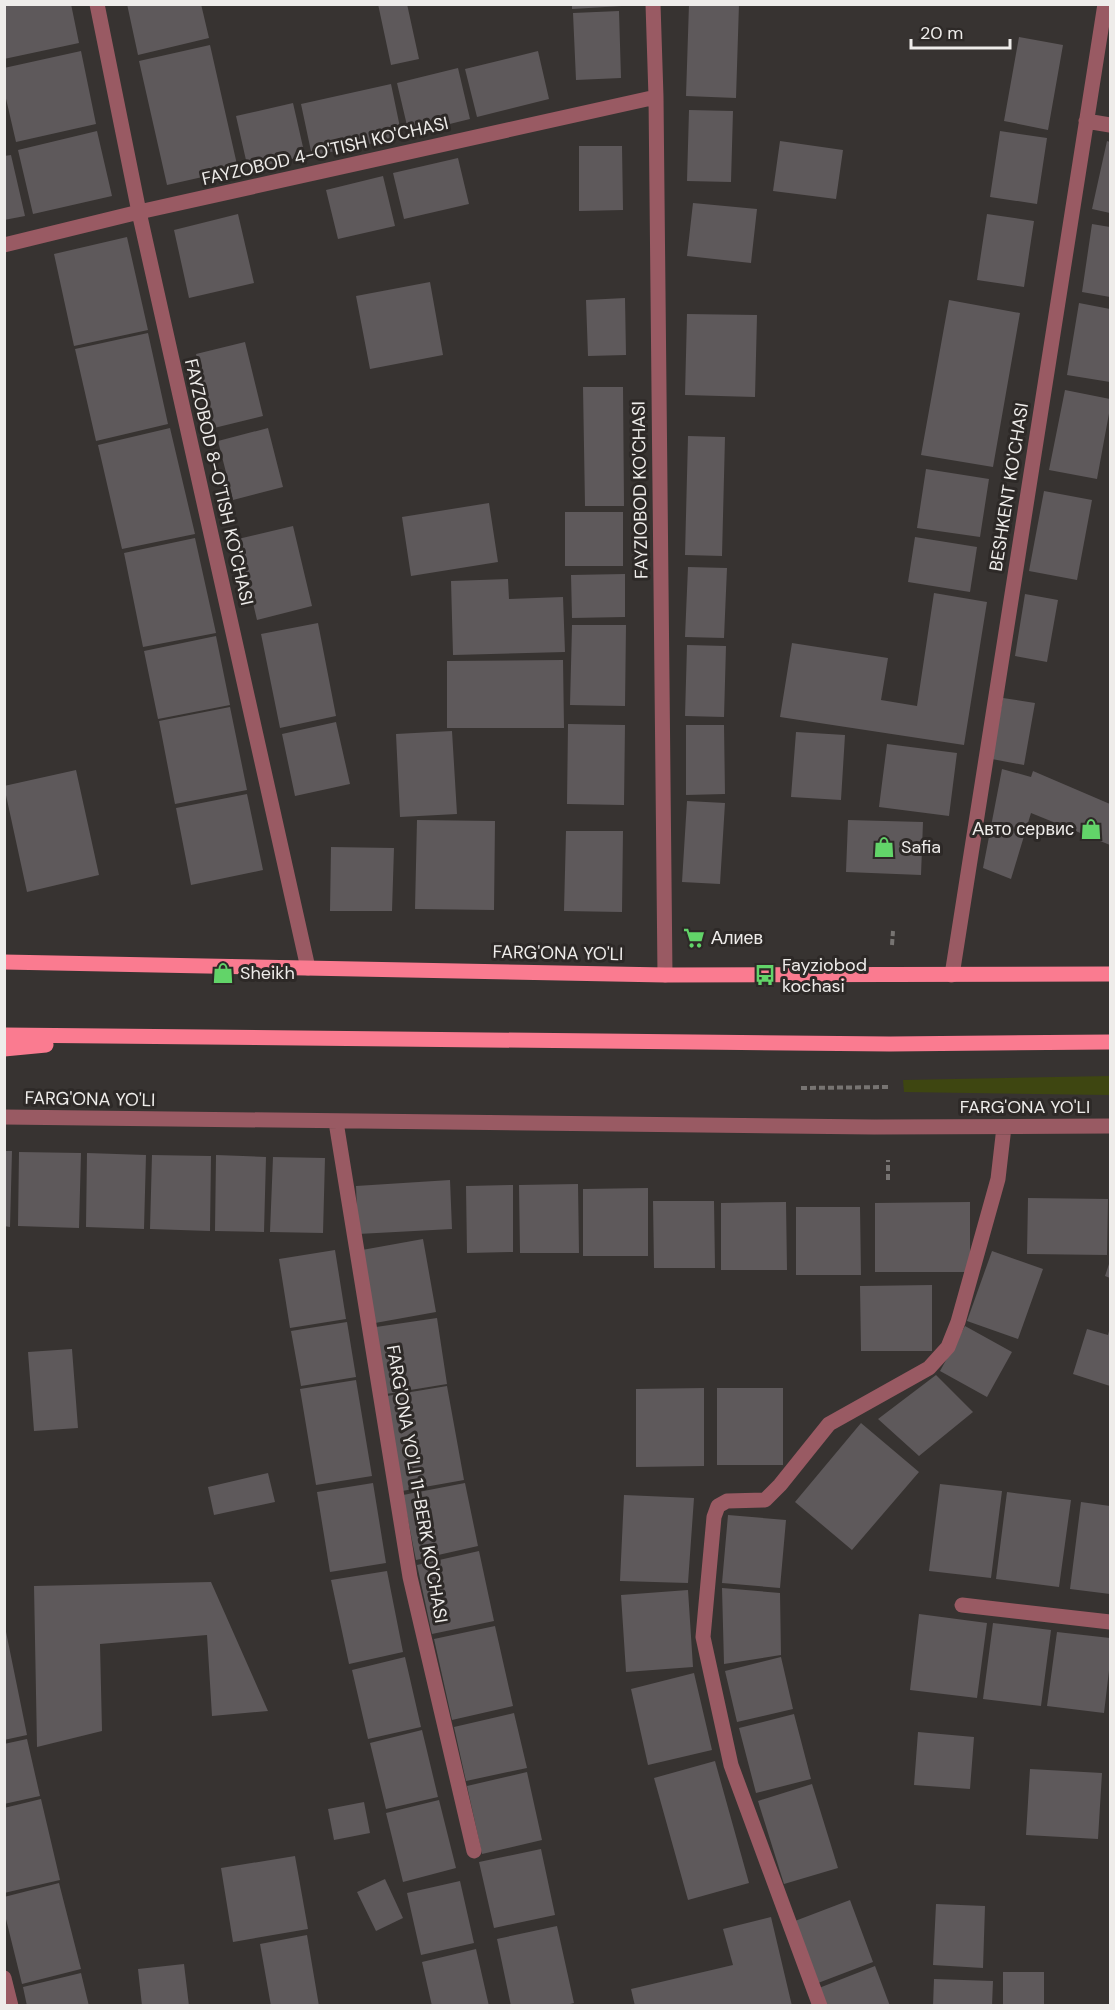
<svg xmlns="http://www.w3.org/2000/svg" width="1115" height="2010" font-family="'DM Sans',sans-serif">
<rect width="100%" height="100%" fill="#373331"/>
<path fill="#3e4611" d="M1110,1076V1095L904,1092L903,1080Z"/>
<path fill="#5e595b" d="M4,4H71L79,43L4,59Z
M127,4H201L209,38L138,55Z
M378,4H407L419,59L391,65Z
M572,4H622V6L572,9Z
M689,4H739L736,98L686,96Z
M619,11L621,78L576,80L573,13Z
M1019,37L1063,45L1048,130L1004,121Z
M210,45L238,169L167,185L139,61Z
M81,51L96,124L16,142L4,90V68Z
M538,51L549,99L477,117L465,69Z
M458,68L470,119L409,134L397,83Z
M391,84L402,137L312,156L301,104Z
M293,103L305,156L248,169L236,116Z
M689,110L733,111L731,182L687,181Z
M97,131L112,196L33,214L18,150Z
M1000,131L1047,138L1037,204L990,197Z
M780,141L843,150L836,199L773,191Z
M1107,141L1110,142V213L1092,209Z
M579,146H622L623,210L579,211Z
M11,155L25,216L4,220V156Z
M458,158L469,204L404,219L393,173Z
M383,176L395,226L338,239L326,190Z
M693,203L757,209L751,263L687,256Z
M238,214L254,283L189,298L174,230Z
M987,214L1034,221L1024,287L977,280Z
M1092,224L1110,227V297L1082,292Z
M127,237L148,330L74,346L54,254Z
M430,282L443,355L370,369L356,296Z
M625,298L626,355L588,356L586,300Z
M949,300L1020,313L993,467L921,455Z
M1079,303L1110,309V382L1067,375Z
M687,314L757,315L755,397L685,395Z
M148,333L168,424L96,441L75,349Z
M245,342L263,416L214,428L196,354Z
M583,387H623L624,506H585Z
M1065,390L1110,399V408L1097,479L1049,470Z
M170,428L195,534L122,549L98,445Z
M268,428L283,487L233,500L218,441Z
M688,436L725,437L722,556L685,555Z
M926,469L989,479L980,537L917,528Z
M1044,491L1092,500L1077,580L1029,571Z
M489,503L498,562L411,576L402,517Z
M565,512H623V566H565Z
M293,526L312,606L257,620L238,539Z
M915,537L977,547L970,592L908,582Z
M195,538L216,633L143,647L124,553Z
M688,567L727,568L724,638L685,637Z
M625,574V617L572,618L571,575Z
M508,579L509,599L563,597L565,652L453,655L451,581Z
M934,593L987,602L964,745L780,717L792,643L888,658L881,700L917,706Z
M1025,594L1058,600L1047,662L1015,656Z
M318,623L336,716L280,728L261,634Z
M572,625H626L625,706L570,705Z
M216,636L230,705L158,719L144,651Z
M687,645L726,646L724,717L685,716Z
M563,660L564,728H447V661Z
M1003,698L1035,703L1024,765L992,759Z
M230,707L247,790L175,804L159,721Z
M336,722L350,784L295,796L282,734Z
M568,724L625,725L624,805L567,804Z
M686,725H724L725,794L686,795Z
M452,731L457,814L400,817L396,734Z
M796,732L845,735L841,800L791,797Z
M887,744L957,753L949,816L879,807Z
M1002,769L1031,777L1033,771L1110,804V845L1031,813L1011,879L983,868Z
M76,770L99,875L27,892L4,786Z
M247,794L263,870L191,885L176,808Z
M687,801L725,803L720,884L682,882Z
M417,820L495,821L494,910L415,909Z
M848,820L923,822L921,875L846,872Z
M566,831H623L622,912L564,911Z
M331,847L394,848L392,911H330Z
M4,1151H12L10,1227L4,1226Z
M19,1152L81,1153L79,1228L18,1226Z
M87,1153L146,1155L144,1229L86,1227Z
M152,1155L211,1156L210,1231L150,1229Z
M216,1155L266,1157L264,1232L215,1231Z
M273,1157L325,1158L323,1233L270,1232Z
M450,1180L452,1229L358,1234L356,1186Z
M578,1184L579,1253H520L519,1185Z
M513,1185V1252L467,1253L466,1186Z
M648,1188V1256H583V1189Z
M1028,1198L1108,1199L1107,1255L1027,1254Z
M653,1201H714L715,1268H654Z
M786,1202L787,1270H721V1203Z
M970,1202V1272H875V1203Z
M796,1207H860L861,1275H796Z
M423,1239L436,1312L375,1323L362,1250Z
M335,1250L346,1319L290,1328L279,1259Z
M992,1251L1043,1269L1018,1339L967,1321Z
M1110,1261V1278L1105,1276Z
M932,1285V1351H861L860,1286Z
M437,1318L447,1384L386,1394L376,1327Z
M347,1322L356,1377L301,1386L291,1331Z
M965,1326L1012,1352L987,1397L940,1371Z
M1110,1327V1386L1073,1374L1087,1329L1108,1335Z
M72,1349L78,1428L34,1431L28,1352Z
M936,1375L973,1412L919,1456L878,1419Z
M356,1380L372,1476L316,1485L300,1389Z
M447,1386L464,1480L402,1491L387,1396Z
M704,1388V1466L636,1467V1389Z
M717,1388H783V1465H717Z
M861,1423L919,1472L852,1550L795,1502Z
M268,1473L275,1502L214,1515L208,1487Z
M373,1483L386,1563L330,1572L317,1492Z
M465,1483L478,1546L416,1560L403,1495Z
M940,1484L1002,1491L991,1578L929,1571Z
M1007,1492L1071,1500L1059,1587L996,1579Z
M624,1495L694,1498L688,1583L620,1581Z
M1081,1502L1110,1506V1594L1070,1589Z
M728,1515L786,1520L780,1588L722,1583Z
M479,1551L494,1621L432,1634L417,1565Z
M387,1571L403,1652L349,1664L331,1580Z
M211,1582L268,1711L212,1716L207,1635L100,1644L102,1731L37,1747L34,1586Z
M722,1588L780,1593L781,1655L724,1664Z
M688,1590L693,1667L626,1672L621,1595Z
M919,1614L987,1623L977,1698L910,1690Z
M4,1622L27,1735L4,1740Z
M993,1623L1051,1630L1041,1706L983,1699Z
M495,1626L513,1706L452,1720L434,1639Z
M1057,1632L1110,1638V1662L1104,1713L1047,1706Z
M405,1657L421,1727L368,1739L352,1670Z
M781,1657L793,1709L737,1722L725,1671Z
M694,1673L712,1750L648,1765L631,1689Z
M514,1713L527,1768L466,1781L454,1727Z
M794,1714L811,1779L756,1793L739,1728Z
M422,1730L438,1797L386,1809L370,1743Z
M918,1732L974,1737L970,1789L914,1785Z
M27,1739L40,1796L4,1804V1744Z
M715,1761L749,1883L688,1900L654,1778Z
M1030,1769L1102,1773L1098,1839L1026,1835Z
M527,1772L542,1840L482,1854L467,1786Z
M812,1784L838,1868L784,1884L758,1801Z
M41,1799L60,1880L4,1893V1808Z
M439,1800L456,1868L403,1882L386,1813Z
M364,1802L370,1833L334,1840L328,1809Z
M541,1849L555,1915L494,1928L479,1862Z
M295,1856L308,1929L233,1942L221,1868Z
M385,1879L403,1918L376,1931L357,1892Z
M460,1881L474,1943L421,1955L407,1893Z
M59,1883L81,1969L22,1984L4,1911V1897Z
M850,1900L873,1962L818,1983L795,1921Z
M936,1904L985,1906L983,1968L933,1965Z
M771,1917L792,2006H635L631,1989L733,1965L723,1929Z
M557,1926L574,2003L562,2006H511L497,1939Z
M307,1935L319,2006H271L260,1944Z
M476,1949L489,2006H432L422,1962Z
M184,1964L189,2006H142L138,1969Z
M875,1966L890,2006H826L819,1988Z
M1003,1972H1044V2006H1003Z
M81,1973L89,2006H27L23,1987Z
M934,1979L993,1981L992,2006H933Z"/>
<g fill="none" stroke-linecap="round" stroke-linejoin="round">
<path stroke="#777472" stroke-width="4" stroke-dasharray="6 3" stroke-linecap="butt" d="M892,945L893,931
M801,1088L890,1087
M888,1180V1160"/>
<path stroke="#995a63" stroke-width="15" d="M97,4L139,212L308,968
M653,4L656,97L665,975
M1086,121L1110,125
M4,245L139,212L656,97
M952,975L1105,4
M4,1117L874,1127L1110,1126
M336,1122L410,1577L474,1851
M962,1605L1110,1622
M4,1978L11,2006
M820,2006L731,1765L703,1637L714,1517L718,1506L727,1501L765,1500L780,1485L829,1424L929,1368L948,1347L958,1322L998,1179L1004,1127"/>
<path stroke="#fa7b90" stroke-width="15" d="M4,962L665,975L1110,974
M4,1035L890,1044L1110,1042
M4,1049L46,1045"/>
</g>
<defs>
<symbol id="shop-bare" viewBox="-9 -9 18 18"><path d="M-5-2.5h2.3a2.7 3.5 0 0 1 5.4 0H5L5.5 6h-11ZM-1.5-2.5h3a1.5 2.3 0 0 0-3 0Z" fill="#62d469" stroke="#2d2927" stroke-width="2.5" paint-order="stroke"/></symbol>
<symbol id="supermarket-bare" viewBox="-9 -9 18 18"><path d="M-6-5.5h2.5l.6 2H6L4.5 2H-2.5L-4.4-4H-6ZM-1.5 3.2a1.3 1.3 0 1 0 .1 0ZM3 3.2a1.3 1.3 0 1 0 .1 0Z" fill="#62d469" stroke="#2d2927" stroke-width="2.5" paint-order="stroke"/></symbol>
<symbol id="bus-bare" viewBox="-9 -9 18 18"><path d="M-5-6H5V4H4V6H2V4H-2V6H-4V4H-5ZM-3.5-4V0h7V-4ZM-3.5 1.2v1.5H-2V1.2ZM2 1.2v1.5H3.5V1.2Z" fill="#62d469" stroke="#2d2927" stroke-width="2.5" paint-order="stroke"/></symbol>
</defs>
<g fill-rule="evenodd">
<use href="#shop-bare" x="1076" y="814" width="30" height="30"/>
<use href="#shop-bare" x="869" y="832" width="30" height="30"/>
<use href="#supermarket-bare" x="679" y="923" width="30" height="30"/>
<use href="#shop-bare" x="208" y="958" width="30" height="30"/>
<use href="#bus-bare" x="750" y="960" width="30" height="30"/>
</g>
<g text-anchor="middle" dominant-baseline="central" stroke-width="6" stroke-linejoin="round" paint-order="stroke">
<g font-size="18" fill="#eeecea" stroke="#2d2927">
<text transform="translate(325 151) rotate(-13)">FAYZOBOD 4-O'TISH KO'CHASI</text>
<text transform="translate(219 482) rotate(77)">FAYZOBOD 8-O'TISH KO'CHASI</text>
<text transform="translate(1009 487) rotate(-81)">BESHKENT KO'CHASI</text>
<text transform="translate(640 490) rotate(-91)">FAYZIOBOD KO'CHASI</text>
<text transform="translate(558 953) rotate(1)">FARG'ONA YO'LI</text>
<text transform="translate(90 1099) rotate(1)">FARG'ONA YO'LI</text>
<text x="1025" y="1107">FARG'ONA YO'LI</text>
<text transform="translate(417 1484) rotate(80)">FARG'ONA YO'LI 11-BERK KO'CHASI</text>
</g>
<g font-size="18" fill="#eeecea" stroke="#2d2927" text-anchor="start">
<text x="1074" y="829" text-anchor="end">Авто сервис</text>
<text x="901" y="847">Safia</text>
<text x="711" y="938">Алиев</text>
<text x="782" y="965">Fayziobod<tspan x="782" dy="21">kochasi</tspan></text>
<text x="240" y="973">Sheikh</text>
</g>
</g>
<rect width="1115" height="2010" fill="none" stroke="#eeecea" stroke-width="12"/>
<path d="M911 39v9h99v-9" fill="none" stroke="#eeecea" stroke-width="3"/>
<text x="920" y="39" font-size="18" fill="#eeecea" stroke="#2d2927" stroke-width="4.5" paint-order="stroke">20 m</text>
</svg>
